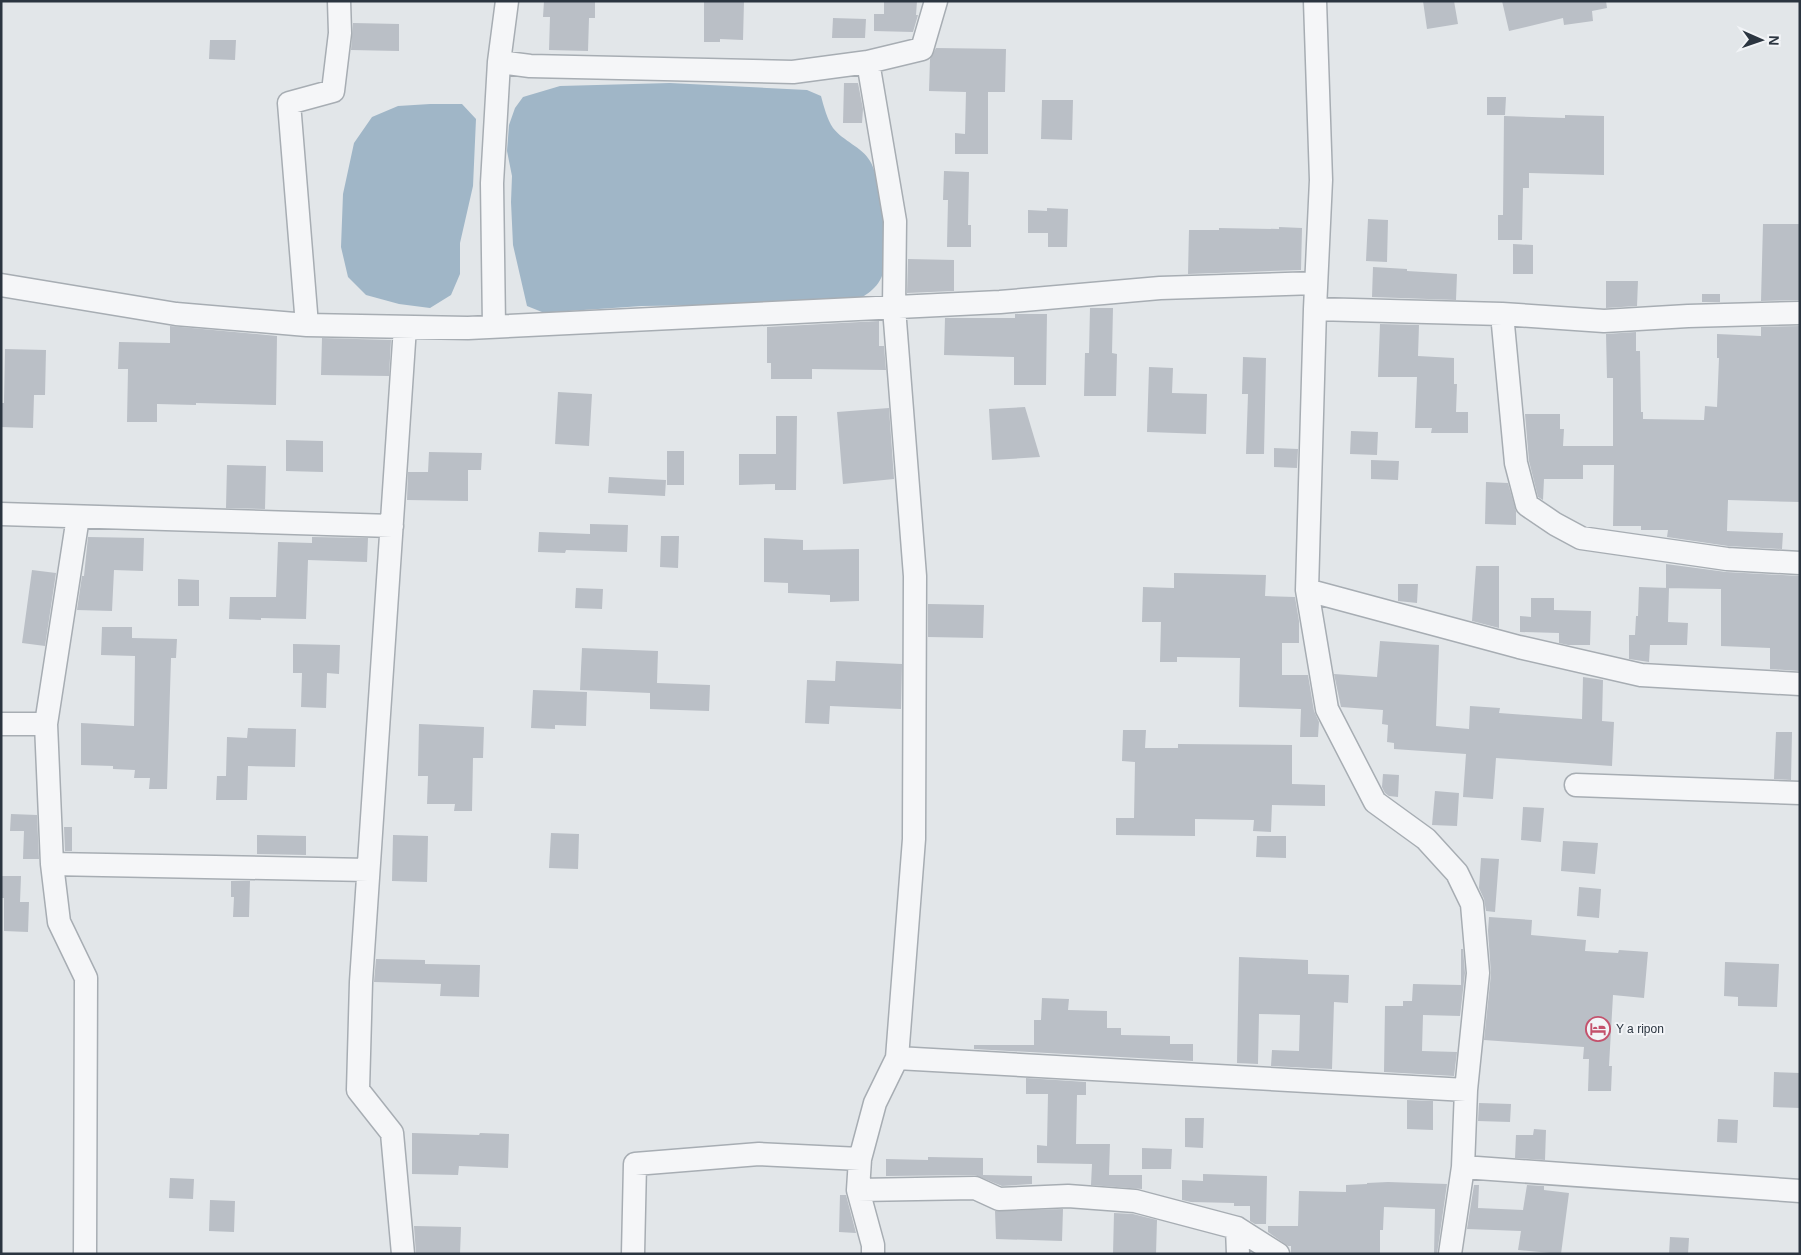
<svg xmlns="http://www.w3.org/2000/svg" width="1801" height="1255" font-family="Arial,sans-serif">
<rect width="100%" height="100%" fill="#e2e6e9"/>
<path fill="#a0b6c7" d="M670,83L807,90L821,96C824,107 827,119 833,128C843,141 862,147 870,161C882,180 889,251 883,273C879,288 864,297 851,303L642,306L554,312H542L527,306L513,245L511,202L512,176L507,151L509,125L515,108L523,97L560,86Z
M430,104H462L476,119L473,186L460,243V274L451,295L430,308L399,304L366,295L348,277L341,247L343,194L354,143L372,117L398,106Z"/>
<path fill="#babfc6" d="M544,1H595V18H589L588,51L549,50L550,17H543Z
M704,1H744L743,40L720,39V42H704Z
M884,1H917L916,15H918L913,32L874,31V14H884Z
M1423,1H1454L1458,24L1427,29Z
M1502,1H1606L1607,8L1592,11L1593,21L1564,25L1563,18L1509,31Z
M833,18L866,19L865,38H832Z
M353,23L399,24V51L351,50Z
M210,40H236L235,60L209,59Z
M936,48L1006,49L1005,92H988V154H955V133L965,134L966,92L929,91L930,59Z
M844,83H858L863,109L862,123H843Z
M1487,97H1506L1505,115H1487Z
M1042,100H1073L1072,140L1041,139Z
M1565,115L1604,116V175L1529,173V188H1523L1522,240H1498V215H1503L1504,116L1565,118Z
M944,171L969,172L968,225H971V247H947L948,200H943Z
M1047,208L1068,209L1067,247H1048V233H1028V210L1047,211Z
M1368,219L1388,220L1387,262L1366,261Z
M1763,224H1800V300L1761,301Z
M1279,227L1302,228L1301,270L1188,274L1189,230H1219V228L1279,229Z
M1513,244L1533,245V274H1513Z
M908,259L954,260V291L907,293Z
M1373,267L1407,269V271L1457,274L1456,300L1372,297Z
M1606,281H1638L1637,306L1606,308Z
M1702,294H1720V302H1702Z
M1090,308H1113L1112,353L1117,354L1116,396H1084L1085,353H1089Z
M1015,314H1047L1046,385H1014V357L944,355L945,318H1015Z
M879,321V346H884L886,370L812,369V379H771V363H767V327Z
M1380,324L1419,325L1418,356L1454,358V384H1457L1456,412H1468V433H1431L1432,428H1415L1417,377H1378Z
M170,326L277,336L276,405L196,403V405L157,404V422H127L128,369H118L119,342L170,343Z
M1800,326V502L1728,500L1727,531L1783,533L1782,549L1728,546L1667,537L1668,530H1641V526H1613L1614,465H1583V479H1544L1543,500L1538,497L1529,461L1525,414H1560V429H1564L1563,446H1613V378H1607L1606,334L1636,332V351H1640L1641,412H1643V419L1704,420L1705,406L1717,407L1719,358H1717V334L1761,336V327Z
M322,338L391,340L389,376L321,375Z
M5,349L46,350L45,395H34L33,428L1,427V403H4Z
M1243,357L1266,358L1264,454H1246L1248,394H1242Z
M1149,367L1173,368L1172,393L1207,394L1206,434L1147,432Z
M558,392L592,394L589,446L555,444Z
M1025,407L1040,457L992,460L989,409Z
M889,408L894,479L843,484L837,412Z
M776,416H797L796,490H775V484L739,485V454H776Z
M1351,431L1378,432L1377,455L1350,454Z
M286,440L323,441V472L286,471Z
M1274,448L1298,449L1297,468L1274,467Z
M667,451H684V485H667Z
M429,452L482,453L481,470H468V501L407,500L408,472H428Z
M1371,460L1399,461L1398,480L1371,479Z
M227,465L266,466L265,509L226,508Z
M609,477L666,480L665,496L608,493Z
M1486,482L1508,483L1516,511V525L1485,524Z
M590,524L628,525L627,552L566,550L565,553L538,552L539,532L590,534Z
M661,536H679L678,568L660,567Z
M88,537L144,538L143,571L114,570L112,611L77,610L82,576H84Z
M312,537L368,538L367,562L308,560L306,619L261,618V620L229,619L230,597H276L278,542L312,543Z
M764,538L803,540V550L859,549V601L830,602V595L788,593V583L764,582Z
M1666,564L1726,572L1799,576L1800,671L1770,669V648L1721,646V589L1666,588Z
M1476,566H1499V628L1472,621Z
M32,570L56,573L45,646L22,643Z
M1174,573L1266,575L1265,596L1295,597L1299,621V643H1282V675H1308L1314,711L1319,722L1318,737H1300L1301,709L1239,707L1240,658L1177,657V662H1160L1161,622H1142L1143,587L1174,588Z
M178,579L199,580V606H178Z
M1398,584H1418L1417,603L1398,601Z
M1639,587L1669,588L1668,622L1688,623L1687,645H1650L1649,662L1629,659V635H1635L1636,616H1638Z
M576,588L603,589L602,609L575,608Z
M1531,598H1554V610L1591,611L1590,645H1568L1559,643V633L1520,632V616L1531,617Z
M928,604L984,605L983,638L928,637Z
M102,627H132V638L177,639L176,658H171L167,789H149L150,778H134L135,770L113,769V766L81,765V723L134,726L135,656L101,655Z
M1380,641L1439,645L1436,726L1469,729L1470,706L1500,708L1499,713L1582,719L1583,677L1603,680L1602,721L1614,722L1612,766L1496,758L1493,799L1463,797L1466,754L1394,749V743L1387,742L1388,725L1382,724L1383,710L1341,707L1334,674L1377,677Z
M293,644L340,645L339,674L327,673L326,708L301,707L302,673H293Z
M582,648L658,651L657,683L710,685L709,711L650,709V693L580,690Z
M836,661L902,664L901,709L830,706L829,724L805,723L807,680L835,681Z
M533,690L587,692L586,726L555,725V729L531,728Z
M419,724L484,727L483,758H473L472,811H454L455,804H427L428,776H418Z
M248,728L296,729L295,767L248,766L247,800H216L217,776H226L227,737L247,738Z
M1123,730H1146L1145,748H1178V744L1292,745V784L1325,785V806L1272,805L1271,832L1253,831L1254,820L1195,819V836L1116,835V818H1134L1135,762L1122,761Z
M1776,732H1792L1791,780L1774,779Z
M1383,774L1399,775L1398,797L1389,796L1385,793L1382,787Z
M1435,791L1459,793L1457,826L1432,825Z
M1523,807L1544,808L1541,842L1521,840Z
M11,814L37,815L39,859H23L24,831H10Z
M64,827H72V851H65Z
M551,833L579,834L578,869L549,868Z
M257,835L306,836V855L257,854Z
M393,835L428,836L427,882L392,881Z
M1257,836H1286V858L1256,857Z
M1563,841L1598,843L1595,874L1561,871Z
M1481,858L1499,859L1495,912L1486,911L1484,899L1479,888Z
M1,876H21L20,902H29L28,932L4,931V898H1Z
M231,881H250L249,917H233L234,897H231Z
M1579,887L1601,889L1599,918L1577,916Z
M1489,917L1532,920L1531,935L1586,940L1585,951L1618,953L1619,950L1648,952L1644,998L1613,995L1609,1066H1612L1611,1091H1588L1589,1059H1583L1584,1047L1484,1040L1491,974L1488,931Z
M1461,949H1463L1465,973L1460,1016L1423,1015L1422,1051L1457,1052L1454,1076L1384,1072L1385,1006H1403V1001H1412L1413,984L1461,985Z
M1239,957L1308,960V974L1349,975L1348,1003L1334,1002L1332,1069L1271,1066L1272,1050L1299,1051L1300,1015L1259,1014L1258,1064L1237,1063Z
M376,959L425,960V964L480,965L479,997L440,996L441,984L374,982Z
M1725,962L1779,964L1777,1007L1738,1006V997L1724,996Z
M1042,998L1069,999L1068,1010L1107,1011V1028H1121V1035L1170,1036V1044H1193V1061L974,1049V1045H1034V1020H1041Z
M1774,1072L1800,1073V1108L1773,1107Z
M1026,1078L1086,1082V1095H1077L1076,1144H1110L1109,1175H1142V1189L1091,1185L1092,1164L1037,1163V1145L1047,1146L1048,1094H1026Z
M1407,1100L1433,1101V1130L1407,1129Z
M1479,1103L1511,1104L1510,1122L1478,1121Z
M1185,1118H1204L1203,1148L1185,1147Z
M1718,1119L1738,1120L1737,1143L1717,1142Z
M1534,1129L1546,1130L1545,1160L1515,1158L1516,1135H1533Z
M412,1133L479,1135L480,1133L509,1134L508,1168L459,1166L458,1175L412,1174Z
M1142,1148L1172,1149L1171,1169H1142Z
M928,1157L983,1158V1175L1032,1176V1184L1002,1186L975,1175L886,1176V1159L928,1160Z
M1203,1174L1267,1176L1266,1224H1255L1250,1221V1206H1234V1203L1191,1202L1182,1200V1180L1203,1181Z
M170,1178L194,1179L193,1199L169,1198Z
M1388,1182L1447,1184L1437,1254H1434L1435,1209L1384,1207L1383,1230H1380V1254H1291V1246H1288L1268,1232V1226H1298L1299,1191L1346,1192V1185L1367,1184V1183Z
M1474,1185H1479L1478,1208L1523,1210L1527,1185L1544,1186V1190L1569,1193L1561,1254L1518,1250L1521,1231L1467,1229Z
M840,1195H846L856,1233L839,1232Z
M210,1200L235,1201L234,1232L209,1231Z
M1063,1209L1062,1241L996,1239L995,1211Z
M1114,1213L1133,1214L1157,1220L1156,1254H1113Z
M414,1226L461,1227L460,1254H416Z
M1670,1237L1689,1238L1688,1254H1669Z"/>
<g fill="none" stroke-linecap="round" stroke-linejoin="round">
<defs>
<path id="minor" d="M1315,1L1321,180L1315,309L1307,590L1327,709L1375,802L1426,839L1457,873L1472,904L1478,973L1466,1090L1463,1167L1450,1254
M499,62L530,66L793,72L868,62L922,49L936,1
M868,62L895,221L894,308L915,576L914,839L897,1058L875,1103L860,1159L858,1190L873,1245V1254
M1,285L176,314L307,325L468,328L1000,302L1160,288L1316,283
M1315,309L1502,314L1604,321L1688,316L1800,313
M1502,314L1516,463L1527,505L1555,524L1581,538L1727,559L1800,563
M307,325L289,103L333,91L340,33L339,1
M494,326L492,183L499,62L507,1
M1,514L392,526
M1307,590L1519,647L1641,675L1800,684
M1,724H46L52,864L368,870
M46,724L78,517
M1576,785L1800,793
M52,864L59,922L86,978L85,1254
M897,1058L1466,1090
M1463,1167L1800,1191
M858,1190L975,1188L999,1199L1068,1196L1135,1201L1237,1228L1278,1254
M1237,1228L1238,1254
M403,1254L392,1133L358,1090L361,982L405,327
M633,1254L635,1164L759,1154L860,1159"/>
</defs>
<use href="#minor" stroke="#a7adb3" stroke-width="25"/>
<use href="#minor" stroke="#f5f6f8" stroke-width="22"/>
</g>
<defs>
<symbol id="hotel-ring" viewBox="-11 -11 22 22"><circle r="9.5" fill="#f2f4f7" stroke="#c4516c" stroke-width="1.5"/><path d="M-6-4.5h1.5V1H6V5H4.5V3h-9V5H-6ZM-4 0a1.8 1.8 0 1 1 3.6 0ZM.5 0V-2.5h3Q6-2.5 6 0Z" fill="#c4516c"/></symbol>
</defs>
<g fill-rule="evenodd">
<use href="#hotel-ring" x="1584" y="1015" width="28" height="28"/>
</g>
<g text-anchor="middle" dominant-baseline="central" stroke-width="4" stroke-linejoin="round" paint-order="stroke">
<g font-size="12" fill="#2b3540" stroke="#f2f4f7" text-anchor="start">
<text x="1616" y="1029">Y a ripon</text>
</g>
</g>
<rect width="1801" height="1255" fill="none" stroke="#2b3540" stroke-width="5"/>
<g transform="translate(1761 40) rotate(92)" stroke="#f2f4f7" stroke-width="4" paint-order="stroke">
<path d="M0-4L9 19L0 12L-9 19Z" fill="#2b3540"/>
<text y="-8" font-size="14" font-weight="bold" text-anchor="middle" fill="#2b3540">N</text>
</g>
</svg>
